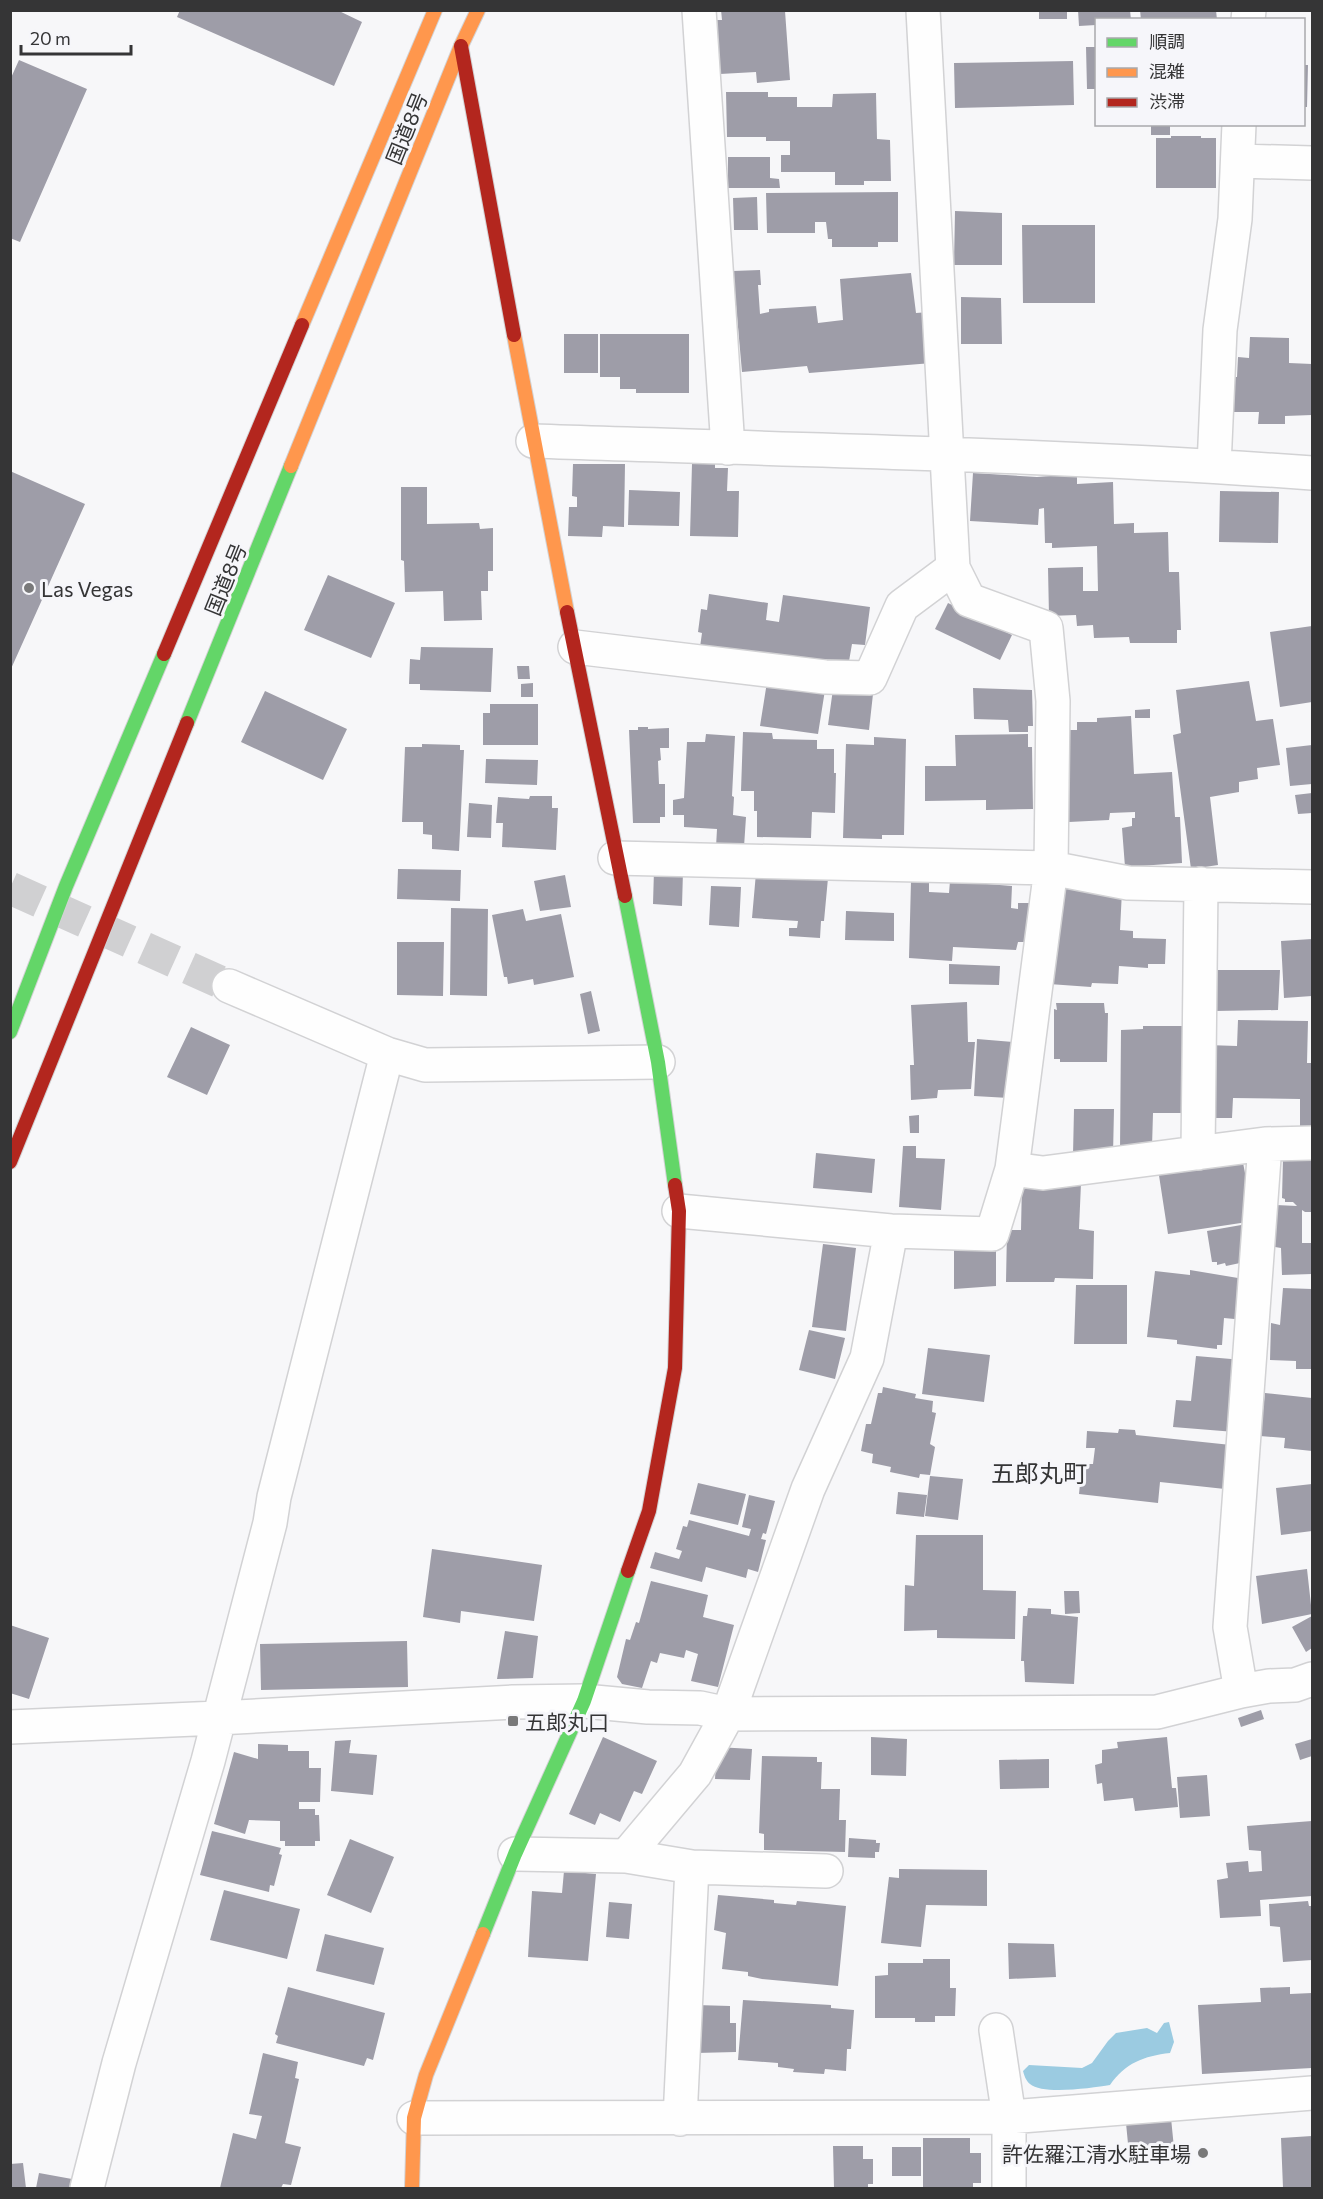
<svg xmlns="http://www.w3.org/2000/svg" width="1323" height="2199" font-family="Commissioner,'Noto Sans JP',sans-serif">
<rect width="100%" height="100%" fill="#f7f7f9"/>
<path fill="#9bcbe1" d="M1169,2022L1174,2042L1170,2053C1144,2056 1125,2063 1110,2085C1092,2088 1042,2095 1030,2084C1026,2081 1024,2075 1023,2071L1029,2065L1082,2068L1092,2063L1108,2041L1116,2033L1147,2028L1157,2033L1164,2023Z"/>
<path fill="#9e9da8" d="M180,10H337L362,22L334,86L177,17Z
M721,10L785,11L790,80L757,83L756,72L720,74L717,20H722Z
M1039,10H1067V19H1039Z
M1078,10H1130L1131,20H1096V25L1079,26Z
M1140,10H1216L1217,20H1141Z
M1086,47H1096V89H1087Z
M19,60L87,89L20,242L10,238V80Z
M1073,61L1074,105L955,108L954,63Z
M1304,65H1308L1307,107H1304Z
M726,92H768V97H797V107H832L833,94L876,93L877,139L890,140L891,181H864V185H835V172H781V155H790V141H766V137H727Z
M1151,126H1170V135H1151Z
M1171,136H1201V138H1216V188H1156V138H1171Z
M728,157H770V178L779,179L780,188H728Z
M898,192V242H878V247H832V239H828L826,222H815V233H767L766,193Z
M757,197L758,230H734L733,198Z
M955,211L1002,213V265H954Z
M1022,225H1095V303H1023Z
M760,270L761,285H758L760,314L769,312V309L816,306L818,323L843,320L840,279L911,273L916,313L929,312L932,363L809,373L807,366L742,372L733,271Z
M961,297L1001,298L1002,344H961Z
M564,334H598V373H564Z
M600,334H689V393H636V389H620V377H600Z
M1250,337L1289,338V363L1312,364V415L1285,416V424H1258L1259,412H1231V377H1237L1238,357L1249,358Z
M573,464H625L624,527L603,526L602,537L568,536L569,507H577V497L572,496Z
M692,464H715V468H728L727,491H739L738,537L690,536Z
M10,471L85,504L10,671Z
M973,473L1037,477L1077,474V484L1113,482L1114,524L1134,523V533L1168,532L1169,572H1179L1181,630H1177V643H1130L1129,637L1094,638L1093,625L1077,626L1076,615L1049,616L1048,568L1083,567V591H1098L1097,546L1052,548V543H1045L1044,508L1039,509L1038,525L970,521Z
M401,487H427V524L479,523L480,529L493,528V571H488V591H481L482,620L444,621L443,591L405,592L404,561L401,560Z
M629,490L680,492L679,526L628,525Z
M1220,491L1279,492L1278,543L1219,542Z
M328,575L395,603L371,658L304,630Z
M709,594L768,603L766,620L779,622L783,595L870,607L865,645L852,644L848,667L700,647L702,633L698,632L701,609L707,610Z
M948,603L1012,635L1000,660L935,629Z
M1312,626V702L1280,707L1270,632Z
M421,647L493,648L491,692L420,690V684H409L410,659L420,660Z
M517,666H529L530,679H518Z
M1249,681L1256,721L1273,719L1280,765L1257,768L1258,779L1239,782V792L1210,797L1218,865L1191,869L1173,735L1181,733L1176,690Z
M767,682L825,690L818,734L760,726Z
M533,683V697H521V684Z
M973,688L1032,690L1033,726H1028V732H1009L1008,720L974,719Z
M833,689L873,694L869,730L828,725Z
M265,691L347,729L323,780L241,742Z
M490,704H538V745H483V713H490Z
M1150,709V718H1135V710Z
M1131,716L1134,774L1172,772L1175,817H1180L1182,863L1125,867L1122,828L1132,826V818H1135V812L1110,813L1109,820L1069,822L1063,730H1077V722H1097V718Z
M638,727H648V729L669,728V748H660L661,760L658,761L659,784H665V817H660V823H633L629,730H638Z
M743,732L772,733L773,739L817,740V749H834V773H836L835,813L812,812L811,838L757,837V811H754V791H741Z
M706,734L735,736L732,796L734,797L733,815L746,817L744,847H716L717,829L684,827V815H673V800L684,798L687,742H705Z
M1028,734V747H1032L1033,809L986,810V800L925,801V766H956L955,735Z
M874,737L906,739L904,835H882V839L843,838L846,744L874,745Z
M422,744L460,745V750H464L459,851L432,849V835L423,834V822H402L405,747H422Z
M1312,745V784L1290,786L1286,748Z
M486,759L538,760L537,785L485,783Z
M1312,793V813L1298,814L1295,795Z
M530,796H552V808H558L556,850L502,847L503,823H496L498,797L529,799Z
M469,803L492,805L491,838L467,837Z
M398,869L461,870L460,901L397,899Z
M654,870L683,871L682,906L653,904Z
M756,873L828,878L824,921H821L820,938L789,936V928H797L798,921L752,918Z
M565,875L571,907L540,911L534,881Z
M911,881H929V892L949,893L950,881L1012,886L1011,908L1018,909V903H1031L1028,942H1018L1016,950L953,947L952,961L909,958Z
M711,886L741,887L739,927L709,925Z
M1062,888L1122,891L1120,930L1133,931V938L1166,939L1165,964H1148V968L1119,966L1118,984L1092,983L1091,987L1049,984Z
M451,908L488,909L487,996L450,995Z
M523,909L526,921L561,914L574,977L534,985L533,979L508,984L507,977H504L492,915Z
M846,911L894,913V941L845,940Z
M1312,939V996L1284,998L1281,941Z
M397,942H444L443,996L397,995Z
M949,964L1000,966L999,985L949,984Z
M1213,970H1280L1278,1010L1214,1011Z
M591,991L600,1031L588,1034L580,994Z
M967,1002L968,1042H975L971,1089L938,1090L937,1098L911,1100L910,1065H914L911,1005Z
M1056,1003H1104L1105,1013H1108L1107,1062H1060V1059H1054V1009L1057,1010Z
M1238,1020L1308,1021L1307,1063H1312V1130L1300,1129V1099L1233,1098L1232,1118H1205L1207,1045L1237,1046Z
M1143,1026H1186L1185,1113H1153L1152,1147L1120,1151L1121,1030L1143,1029Z
M191,1027L230,1045L207,1095L167,1077Z
M977,1039L1013,1042L1009,1098L974,1096Z
M1074,1109H1114L1113,1155H1073Z
M919,1115V1133H910L909,1116Z
M903,1146H916V1158L945,1159L941,1210L899,1207Z
M1241,1152L1254,1221L1168,1234L1158,1169Z
M816,1153L875,1159L872,1193L813,1188Z
M1283,1158H1312V1212H1305L1302,1210V1243H1312V1274L1282,1275L1281,1248L1275,1247L1276,1205L1297,1206L1293,1202H1285V1199L1282,1198Z
M1022,1182L1081,1183L1079,1229L1094,1231L1093,1279L1055,1278L1054,1282H1006L1007,1230H1021Z
M1247,1224L1254,1260L1226,1266L1225,1263L1217,1265V1262H1212L1207,1231Z
M823,1244L856,1248L846,1331L812,1327Z
M954,1246H996V1286L954,1289Z
M1190,1270L1244,1279L1245,1320L1224,1318L1222,1345H1217V1349L1177,1344V1340L1147,1337L1155,1271L1190,1275Z
M1076,1285H1127V1344H1074Z
M1283,1288L1312,1289V1369H1296V1361L1270,1360L1271,1323L1280,1325Z
M809,1330L845,1338L835,1379L799,1370Z
M928,1348L990,1355L984,1402L922,1394Z
M1196,1356L1243,1360L1235,1432L1173,1427L1176,1400L1191,1401Z
M883,1387L916,1394L915,1398L933,1401L932,1412L936,1413L930,1444L935,1447L930,1475L920,1474L919,1478L890,1472L891,1467L872,1463L873,1454L861,1451L866,1424H871L878,1393H882Z
M1265,1393L1312,1398V1451L1284,1448L1285,1438L1260,1436Z
M1119,1429L1135,1430L1136,1435L1231,1445L1225,1489L1160,1482L1158,1503L1079,1494L1082,1464H1093L1095,1448H1086L1087,1431L1118,1433Z
M930,1476L963,1479L958,1520L925,1516Z
M698,1483L746,1494L738,1525L690,1514Z
M1312,1484V1531L1281,1535L1276,1488Z
M898,1492L927,1495L924,1517L896,1514Z
M749,1495L775,1501L766,1534L763,1533L761,1539L766,1540L758,1572L748,1569L746,1578L706,1567L702,1582L650,1568L655,1552L679,1559L682,1551L676,1549L683,1526L687,1527L689,1520L749,1536L751,1529L742,1527Z
M916,1535H983V1590L1016,1591L1015,1639L937,1638V1630L904,1631L905,1585L914,1586Z
M432,1549L542,1565L534,1621L461,1611L460,1623L423,1617Z
M1307,1569L1312,1614L1262,1624L1256,1576Z
M651,1581L708,1595L703,1617L734,1625L718,1687L691,1681L698,1654L686,1650L684,1658L660,1653L657,1663L651,1661L642,1688L622,1684L617,1677L626,1639L630,1640L636,1622L639,1623Z
M1064,1591H1079L1080,1613L1065,1614Z
M1028,1608L1051,1609V1614L1078,1617L1074,1684L1025,1682L1024,1661H1021L1023,1616H1027Z
M1312,1616V1648L1306,1652L1292,1627Z
M10,1625L49,1638L29,1699L10,1693Z
M505,1631L538,1636L533,1678L497,1679Z
M407,1641L408,1687L261,1690L260,1644Z
M1261,1710L1264,1719L1241,1727L1238,1718Z
M603,1737L657,1761L642,1794L634,1791L620,1822L600,1813L595,1825L569,1814Z
M871,1737L907,1739L906,1776L871,1775Z
M1167,1737L1172,1788H1176L1178,1807L1135,1811L1133,1798L1104,1801L1102,1783L1097,1784L1095,1765L1102,1763V1750L1118,1748L1117,1742Z
M1312,1739V1756L1300,1760L1295,1744Z
M351,1740L349,1753L377,1755L373,1795L331,1791L335,1741Z
M258,1744L288,1745V1751H309V1768H321L320,1802H299V1809H315V1815H319L320,1841H315V1846H285V1841H280V1821L249,1820L245,1834L214,1824L234,1752L258,1759Z
M717,1747L752,1749L750,1780L715,1779Z
M762,1756L817,1757V1762H822L821,1789H840L839,1820H846L845,1852L764,1850V1834L759,1833Z
M1049,1759V1788L1000,1789L999,1760Z
M1207,1775L1210,1816L1180,1818L1177,1777Z
M1312,1821V1896L1260,1900L1261,1916L1220,1918L1217,1880L1228,1878L1226,1863L1248,1861L1249,1872L1262,1871L1261,1851L1249,1850L1247,1826Z
M212,1831L281,1848L279,1854L282,1855L274,1886L270,1885L269,1892L200,1875Z
M849,1838L876,1840V1843H880L879,1852H875V1858L848,1857Z
M350,1839L394,1857L371,1913L327,1895Z
M899,1869L987,1870V1906L926,1905L921,1947L881,1943L889,1877L899,1878Z
M564,1871L596,1874L588,1961L528,1957L532,1891L562,1893Z
M224,1890L300,1909L287,1959L210,1940Z
M718,1895L774,1900V1903L796,1905L797,1901L846,1906L838,1986L762,1979L748,1976V1972L722,1969L726,1933L714,1930Z
M1308,1901L1309,1906H1312V1960L1283,1962L1280,1927L1270,1926L1269,1904Z
M609,1902L632,1904L629,1939L606,1937Z
M325,1934L384,1948L374,1985L316,1971Z
M1008,1943L1054,1944L1056,1977L1009,1979Z
M923,1959H950V1988H956L955,2016H935V2022H915V2018H875V1976L888,1975V1963H923Z
M288,1987L385,2013L373,2060L367,2058L364,2066L276,2043L278,2036L275,2034Z
M1290,1987V1994L1312,1993V2068L1202,2074L1198,2005L1261,2002L1260,1988Z
M743,2000L831,2005V2008L854,2010L851,2049H847L846,2071L825,2069L824,2074L793,2072L794,2069L778,2067V2063L738,2060Z
M696,2005L730,2006V2023H736V2052L696,2053Z
M263,2053L298,2062L295,2078L299,2079L285,2143L301,2147L291,2185L283,2184L281,2188H220L233,2133L256,2139L262,2116L249,2114Z
M1171,2118L1174,2148L1129,2154L1126,2123Z
M1312,2136V2188H1283L1281,2138Z
M923,2138H970V2153H981V2183H973V2188H923Z
M833,2146H863V2159H873V2184H868V2188H834Z
M892,2147H921V2176H892Z
M23,2163L26,2188H10V2164Z
M39,2173L72,2179L69,2188H36Z"/>
<g fill="none" stroke-linecap="round" stroke-linejoin="round">
<path stroke="#d0d0d2" stroke-width="33" stroke-dasharray="33 16" stroke-linecap="butt" d="M10,888L229,986"/>
<defs>
<path id="street" d="M699,10L728,448
M923,10L953,568
M1248,20L1249,10
M1238,161L1312,163
M533,441C793,450 1053,454 1312,473
M1214,466L1220,330L1235,219L1239,124
M575,647L825,677L870,678L902,606L953,568L969,600L1046,628L1053,701L1051,868L1012,1169L992,1234L891,1231L679,1211
M615,858L1051,868L1128,883L1312,887
M229,986L387,1054L425,1065L658,1062
M1198,1153L1201,884
M1012,1169L1043,1173L1265,1144L1312,1143
M1241,1691L1230,1627L1265,1144
M10,1727L218,1718L513,1702L584,1701L648,1707L700,1708L728,1714L1157,1712L1241,1691L1269,1686L1295,1685L1312,1679
M515,1854L626,1856L692,1867L680,2119
M626,1856L695,1774L728,1714L808,1489L867,1358L891,1231
M692,1867L826,1871
M996,2030L1009,2117V2188
M414,2118L1009,2117L1312,2093
M87,2188L119,2063L208,1761L270,1523L274,1497L387,1054"/>
<path id="fast" d="M187,723L291,466
M625,896L658,1062L675,1185
M10,1032L66,886L164,654
M483,1934L515,1854L584,1701L628,1571"/>
<path id="slow" d="M302,325L435,10
M514,335L567,612
M291,466L461,46L478,10
M412,2188L414,2118L426,2075L483,1934"/>
<path id="jam" d="M461,46L514,335
M567,612L625,896
M164,654L302,325
M10,1162L187,723
M628,1571L649,1511L675,1368L679,1211L675,1185"/>
</defs>
<use href="#street" stroke="#d2d2d4" stroke-width="36"/>
<use href="#fast" stroke="#d2d2d4" stroke-width="16"/>
<use href="#slow" stroke="#d2d2d4" stroke-width="16"/>
<use href="#jam" stroke="#d2d2d4" stroke-width="16"/>
<use href="#street" stroke="#fefefe" stroke-width="33"/>
<use href="#fast" stroke="#63d668" stroke-width="14"/>
<use href="#slow" stroke="#ff974d" stroke-width="14"/>
<use href="#jam" stroke="#b3261e" stroke-width="14"/>
</g>
<g fill="#79797a" stroke="#f6f6fa" stroke-width="2">
<circle cx="29" cy="588" r="6"/>
<rect x="507" y="1715" width="12" height="12" rx="3"/>
<circle cx="1203" cy="2153" r="6"/>
</g>
<g text-anchor="middle" dominant-baseline="central" stroke-width="6" stroke-linejoin="round" paint-order="stroke">
<g font-size="21" fill="#353536" stroke="#f6f6fa">
<text transform="translate(406 128) rotate(-68)">国道8号</text>
<text transform="translate(225 579) rotate(-68)">国道8号</text>
</g>
<g font-size="21" fill="#353536" stroke="#f6f6fa" text-anchor="start">
<text x="41" y="588">Las Vegas</text>
<text x="525" y="1721">五郎丸口</text>
<text x="1191" y="2153" text-anchor="end">許佐羅江清水駐車場</text>
</g>
<g font-size="24" fill="#353536" stroke="#f6f6fa">
<text x="1039" y="1472">五郎丸町</text>
</g>
</g>
<rect width="1323" height="2199" fill="none" stroke="#353536" stroke-width="24"/>
<rect x="1095" y="18" width="210" height="108" fill="#f6f6fa" stroke="#a9a9ac" stroke-width="1.5"/>
<rect x="1107" y="38" width="30" height="9" fill="#63d668" stroke="#a9a9ac" stroke-width="1.5"/>
<text x="1149" y="48" font-size="18" fill="#353536">順調</text>
<rect x="1107" y="68" width="30" height="9" fill="#ff974d" stroke="#a9a9ac" stroke-width="1.5"/>
<text x="1149" y="78" font-size="18" fill="#353536">混雑</text>
<rect x="1107" y="98" width="30" height="9" fill="#b3261e" stroke="#a9a9ac" stroke-width="1.5"/>
<text x="1149" y="108" font-size="18" fill="#353536">渋滞</text>
<path d="M21 45v9h110v-9" fill="none" stroke="#353536" stroke-width="3"/>
<text x="30" y="45" font-size="18" fill="#353536" stroke="#f6f6fa" stroke-width="4.5" paint-order="stroke">20 m</text>
</svg>
